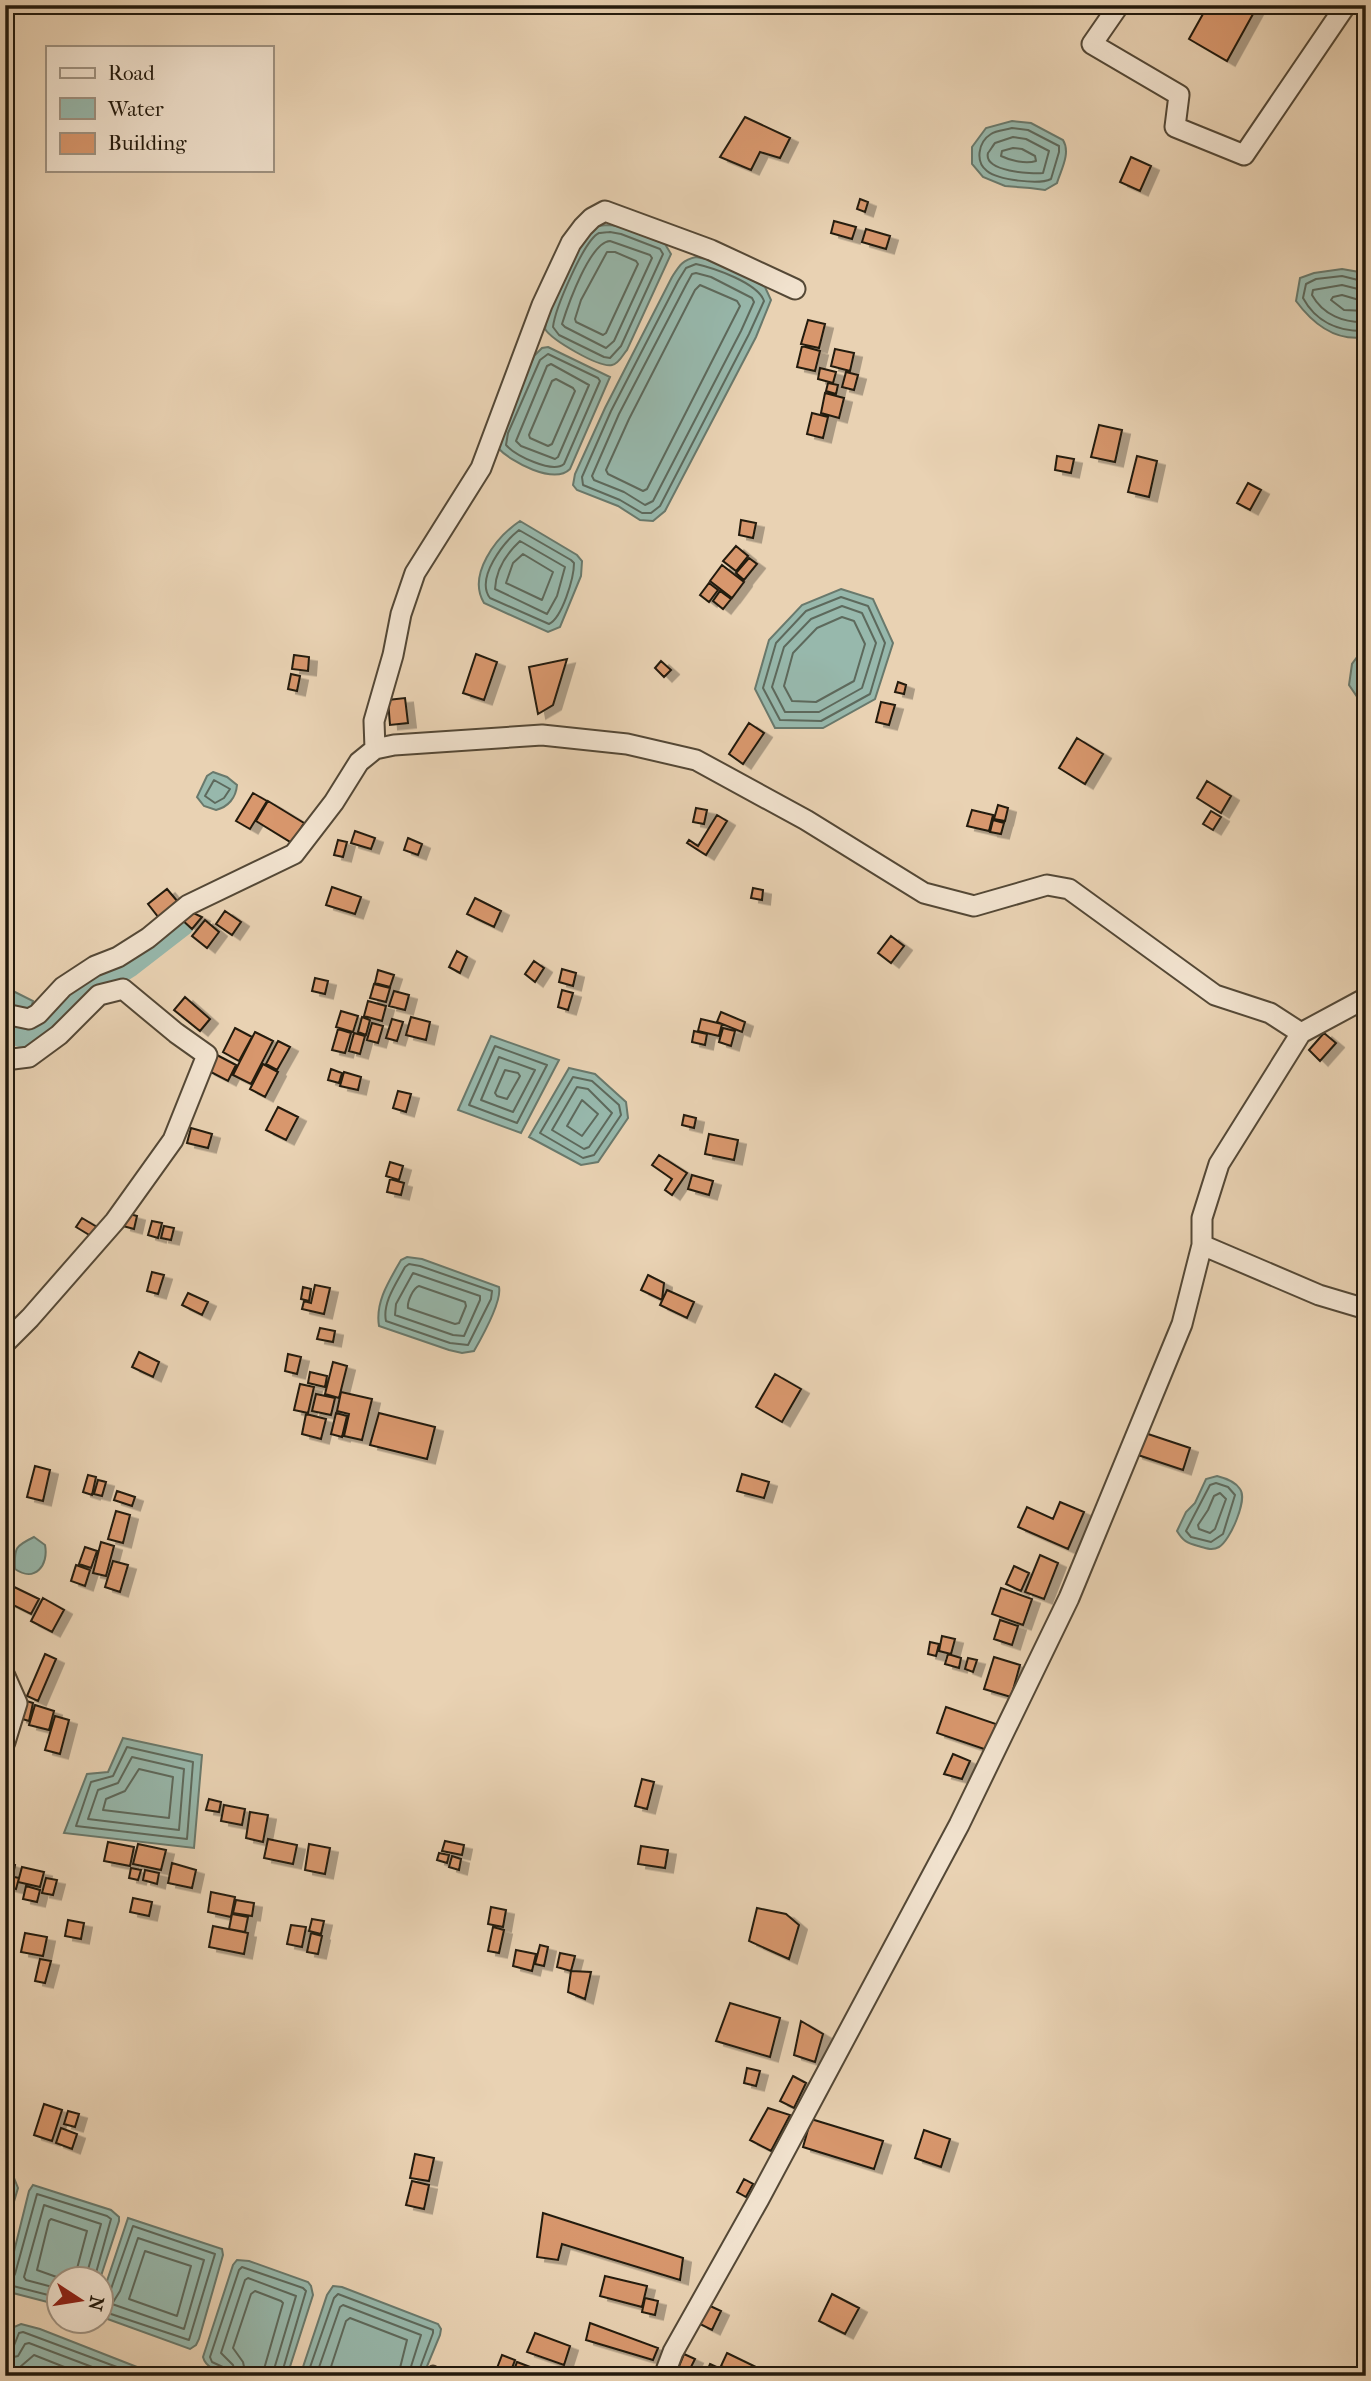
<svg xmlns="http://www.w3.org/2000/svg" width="1371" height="2381" font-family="'IM FELL French Canon',serif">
<defs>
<filter id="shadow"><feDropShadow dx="8" dy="4.5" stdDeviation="0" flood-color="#0004"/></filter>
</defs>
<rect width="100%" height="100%" fill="#e9d2b3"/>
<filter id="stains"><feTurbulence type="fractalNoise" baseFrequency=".00286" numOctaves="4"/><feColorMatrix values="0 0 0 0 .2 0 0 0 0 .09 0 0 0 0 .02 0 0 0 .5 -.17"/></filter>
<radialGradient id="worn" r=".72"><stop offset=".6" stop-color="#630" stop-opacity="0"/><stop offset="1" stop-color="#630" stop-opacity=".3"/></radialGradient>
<path fill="#97b8ac" stroke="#69796c" stroke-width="2" d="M1012,121L1031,123L1063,140C1071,153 1061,170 1057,183L1045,190L1030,188L1005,186L983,177L972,164V147L986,128Z
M610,225L622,227L665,244L671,254L627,350C623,354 619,364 612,365C599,368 552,340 545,329C548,306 575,241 594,228C598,225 605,225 610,225Z
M696,257L716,261L765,287L771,300L756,337L665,511L653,521L640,520L618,506L577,490L573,485L575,474L605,408L672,277C679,266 682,260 696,257Z
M1342,269L1359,272L1366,278V337C1336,342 1313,324 1296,301L1300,278L1314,273Z
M548,347L610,377L570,469C554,485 511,462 498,448L502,431L534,356L542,348Z
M520,521L577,555L582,561L581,576L560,627L548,632L484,603C467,575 496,537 520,521Z
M841,589L873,599L893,643L875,699L823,728H775L755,689L769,640L802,605Z
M1366,645V702L1360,701L1349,685L1352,664Z
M213,772L227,777L237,785C236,798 228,807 216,810L204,806L197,797L207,776Z
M5,987L33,1001L31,1008L21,1011L5,1006Z
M491,1036L559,1060L521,1133L458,1110Z
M569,1068L595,1074L626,1102L628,1118L598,1162L581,1165L529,1137Z
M407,1257L422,1259L499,1287C502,1301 482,1337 474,1351L462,1353L449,1350L379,1326C375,1302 389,1281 401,1260Z
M1217,1476C1225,1478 1235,1481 1240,1489C1248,1499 1230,1541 1219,1547C1212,1551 1205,1548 1198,1546C1187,1543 1183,1541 1177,1531L1186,1512L1195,1503L1206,1479Z
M34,1537L45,1545C49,1565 35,1583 15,1569C14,1548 15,1546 34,1537Z
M123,1738L202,1755L194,1848L64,1833L87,1774L108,1772Z
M5,2174L14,2178L18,2188L5,2232Z
M33,2185L111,2210L119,2217V2221L100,2279L60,2280L59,2305L9,2292L5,2288L29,2191Z
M128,2218L222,2249L223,2255L199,2339L196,2345L190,2349L102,2317V2296Z
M237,2260L249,2261L308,2282L311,2286L313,2295L287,2376C266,2376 209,2381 203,2357L233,2265Z
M333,2286L342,2287L438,2324L441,2329L440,2335L423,2376H300L327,2295Z
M21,2324L40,2329L160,2376H5V2352L14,2327Z"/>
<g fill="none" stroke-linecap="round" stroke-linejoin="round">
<path stroke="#5d695c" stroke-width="2" d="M1012,128L1028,130L1059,146V152L1051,179C1039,185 998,180 987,171C975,162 978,142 991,134C996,130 1006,130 1012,128Z
M1013,137L1026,139L1049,151L1043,173C1032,174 983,172 988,153C989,152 994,144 995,143Z
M1013,148L1022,149L1035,156L1036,161C1026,164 1011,161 1001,156L1002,151Z
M610,232L621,234L660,249L663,254L621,346L610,358L604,357L559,335L553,327C555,309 584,240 599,233C600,233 609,232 610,232Z
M610,241L650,255L652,258L614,341L606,348L565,327L562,324C568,305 590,242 610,241Z
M607,252H615L636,261L638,264L606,333L603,335L576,322L575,319L581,300Z
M696,264C714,268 758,283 764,301L749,334L660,506L651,513H642L620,500L583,485L582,477L611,411L678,281L686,268Z
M696,273L711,277L752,298L754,302L741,331L653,501L645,505L624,492L594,480L592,476L619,414L686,285L692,274Z
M1366,282L1342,276L1316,279L1306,284L1303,298C1316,322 1339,332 1366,331
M700,285L737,301L740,306L647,489L643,491L608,474L606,470L629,419L695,290Z
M1366,291L1342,285L1313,290L1312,295C1323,315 1344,323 1366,322
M1366,302L1342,295L1333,297L1331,300L1344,310L1366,311
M548,354L598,378L600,381L564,464C552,474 515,455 506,445L508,433L540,360Z
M551,364L589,385L558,457L555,459L521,446L516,441L547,366Z
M556,379L573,388L575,391L552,444L548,446L530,438L529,435L552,381Z
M519,530L571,560L574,563C574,578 562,618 549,624L490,598C475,578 504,542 519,530Z
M520,541L565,567L557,596L547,614L495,589C496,569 506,554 520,541Z
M523,554L553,572L542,600L506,583L513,563Z
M841,597L868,606L885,643L870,694L821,721L780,720L763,688L776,643L806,611Z
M842,606L862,613L876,643L862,688L819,712H785L772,687L784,647L811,619Z
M842,617L854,621L865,644L854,681L816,702L792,701L784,686L793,653L817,628Z
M214,780L230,789L224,798L215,803L205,796Z
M495,1046L547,1065L517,1123L469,1105Z
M499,1057L535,1070L513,1112L481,1100Z
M505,1070L518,1073L520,1076L507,1099L497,1096L495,1093Z
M573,1077L592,1081L619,1105L621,1115L594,1155L583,1158L540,1133Z
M577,1087L588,1089L612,1113L589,1147L584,1149L552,1130Z
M582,1100L598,1114L582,1136L567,1126Z
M409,1264L420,1266L492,1291L491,1299L468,1345L450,1343L386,1321C382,1303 397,1282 405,1267Z
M413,1273L480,1296V1300L464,1336L453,1335L395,1315L396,1304Z
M419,1286L465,1302L466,1306L459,1323L455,1324L408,1308C407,1302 413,1288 419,1286Z
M1216,1483L1228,1487L1235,1495L1223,1534L1211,1542L1191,1537L1186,1531L1210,1485Z
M1220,1493L1226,1499L1215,1529L1210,1533L1199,1529L1198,1525L1208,1510L1214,1496Z
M127,1747L193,1762L187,1839L76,1826L91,1782L113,1776Z
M132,1757L184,1769L179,1830L88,1819L98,1790L118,1783Z
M139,1769L173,1777L169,1818L103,1810L106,1799L125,1791Z
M138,2238L204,2260L184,2329L112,2304L120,2291Z
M145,2251L191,2266L177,2316L129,2299Z
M65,2280L37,2270L49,2221L51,2219L87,2231L74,2280
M60,2289L26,2280L24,2277L44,2205L101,2224L85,2280
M102,2294L107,2293L111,2289L133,2226L215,2254L189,2340L102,2311
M60,2298L13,2286L10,2283L15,2274L37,2194L107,2216L111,2219L94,2280
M5,2351L13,2348L19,2333L23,2332L141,2376
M5,2359L18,2356L25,2344L29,2343L116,2376
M5,2370L20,2367L34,2355L87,2376
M227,2376L225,2368L212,2362L210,2357L239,2270L242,2267L303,2288L306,2291L281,2376
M236,2376L233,2365L221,2353L245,2280L248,2278L296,2296L272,2376
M246,2376L243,2362L233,2348L251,2294L255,2291L281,2301L283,2303L262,2376
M307,2376L334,2298L338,2294L433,2330V2333L417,2376
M316,2376L340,2307L343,2305L421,2335L408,2376
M328,2376L346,2321L350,2318L407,2340L398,2376"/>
<path stroke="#97b8ac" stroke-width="21" d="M5,1032L22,1037L36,1032L77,996L98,983L112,978L131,966L184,925"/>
</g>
<path fill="#d8976d" stroke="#231a0d" stroke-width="2" filter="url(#shadow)" d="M1208,5H1258L1227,61L1189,39Z
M745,117L790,138L780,158L760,152L751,170L720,157Z
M1131,157L1151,166L1140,191L1120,182Z
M860,199L868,202L865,212L857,209Z
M834,221L856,227L852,239L831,233Z
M866,229L890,236L886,249L862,242Z
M808,320L825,324L819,348L801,344Z
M802,346L820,351L815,371L797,367Z
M835,349L854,353L850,371L831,366Z
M820,368L836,372L833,383L818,379Z
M846,372L858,375L854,390L842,387Z
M828,383L838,385L836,394L826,391Z
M825,393L844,398L839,418L821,413Z
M812,413L828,417L823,438L807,434Z
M1099,425L1122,430L1115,462L1091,457Z
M1057,456L1074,459L1071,473L1055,470Z
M1137,456L1157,461L1149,497L1128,492Z
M1248,483L1261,490L1250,510L1237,503Z
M741,520L756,523L753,538L739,535Z
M736,546L748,556L736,571L723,561Z
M749,558L757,564L744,580L736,573Z
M722,565L744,582L732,598L710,581Z
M709,583L718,590L709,602L700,595Z
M720,591L731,599L723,609L713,601Z
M476,654L497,662L484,700L463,693Z
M294,655L309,657L308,671L292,669Z
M567,659L553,705L538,714L529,667Z
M661,661L671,670L664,677L655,668Z
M291,674L300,676L297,691L288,689Z
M898,682L906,685L904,694L895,692Z
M405,698L408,723L390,725L388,700Z
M881,702L895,705L889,725L876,722Z
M749,723L764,733L743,764L729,754Z
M1077,738L1103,754L1085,784L1059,768Z
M1207,781L1231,796L1221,813L1197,798Z
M253,793L267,801L250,829L236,821Z
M268,801L304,823L292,843L256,821Z
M998,805L1008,808L1005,821L994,819Z
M696,808L707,810L704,824L693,822Z
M972,810L993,815L989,831L967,826Z
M1211,811L1221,817L1213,830L1203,824Z
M717,815L727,821L706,855L687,843L689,840L698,846Z
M993,820L1004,823L1001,834L990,832Z
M355,831L375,838L371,849L351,843Z
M408,838L422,844L418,855L404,850Z
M338,840L347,842L343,857L334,855Z
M332,887L361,897L355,914L326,905Z
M753,888L763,890L762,900L751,898Z
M167,889L178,902L159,918L148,904Z
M475,898L501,911L494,927L467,914Z
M187,910L202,917L192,929L180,918Z
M225,911L241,922L232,935L216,924Z
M205,920L219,932L207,948L192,936Z
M891,936L904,946L891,963L878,953Z
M457,951L467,957L460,973L449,967Z
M534,961L544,968L535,982L525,974Z
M562,969L576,973L573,986L559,982Z
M378,970L394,975L390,987L375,983Z
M315,978L328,981L325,994L312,991Z
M374,984L390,988L386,1002L370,998Z
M562,990L573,993L568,1010L558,1007Z
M394,991L409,995L405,1010L389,1006Z
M185,997L210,1019L200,1031L174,1010Z
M368,1001L386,1006L382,1021L364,1016Z
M341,1011L358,1016L353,1032L336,1027Z
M721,1012L745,1022L742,1032L717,1022Z
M362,1017L370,1020L366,1035L358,1032Z
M411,1017L430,1022L426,1040L406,1035Z
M392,1019L403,1022L397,1041L386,1038Z
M701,1019L722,1024L719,1036L698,1031Z
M372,1023L383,1026L378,1043L367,1040Z
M235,1028L252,1037L239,1061L223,1052Z
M723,1028L735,1031L731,1046L719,1042Z
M338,1029L351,1033L345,1053L332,1050Z
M694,1031L707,1034L705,1045L692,1042Z
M255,1032L273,1041L251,1084L233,1075Z
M354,1033L365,1036L360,1054L349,1051Z
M1324,1033L1336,1043L1320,1061L1309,1050Z
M278,1041L290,1047L277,1070L266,1064Z
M215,1054L236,1065L228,1081L207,1070Z
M263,1064L278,1072L265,1097L250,1089Z
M331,1069L342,1073L339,1083L328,1080Z
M344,1072L361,1077L358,1090L340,1086Z
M398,1091L411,1094L406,1112L393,1108Z
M278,1107L298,1117L286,1140L266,1130Z
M684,1115L696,1118L694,1128L682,1125Z
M191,1128L212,1134L208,1148L187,1143Z
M709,1134L738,1140L734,1160L705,1154Z
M659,1155L687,1173L672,1195L665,1190L672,1179L652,1165Z
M390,1162L403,1166L399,1180L386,1176Z
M692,1175L713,1181L709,1195L688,1189Z
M390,1179L404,1183L401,1195L387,1192Z
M126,1213L137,1216L134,1229L123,1226Z
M82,1218L102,1230L96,1239L76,1227Z
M152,1221L162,1223L158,1238L148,1235Z
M164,1226L174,1228L171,1240L161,1238Z
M152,1272L164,1275L158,1294L147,1291Z
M648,1275L664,1283L662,1300L641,1290Z
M315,1285L330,1288L324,1314L302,1309L304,1301L311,1303Z
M303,1287L311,1289L309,1301L301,1299Z
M667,1290L694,1302L687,1318L660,1305Z
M188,1293L208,1302L202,1315L182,1305Z
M320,1328L335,1331L333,1342L317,1339Z
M139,1352L159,1362L153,1377L132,1367Z
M288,1354L301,1357L297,1374L285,1371Z
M333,1362L347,1366L339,1398L325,1394Z
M310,1372L327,1376L325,1387L308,1383Z
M775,1374L801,1389L782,1422L756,1407Z
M300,1384L314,1387L308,1413L294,1410Z
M341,1392L372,1399L362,1440L344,1436L349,1414L337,1411Z
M316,1394L335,1398L331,1415L312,1411Z
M336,1413L347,1416L342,1437L331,1434Z
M379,1413L435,1427L427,1459L370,1445Z
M306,1414L326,1419L321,1439L302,1434Z
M1142,1432L1190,1448L1183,1470L1135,1454Z
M35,1466L50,1470L43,1501L27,1497Z
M742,1474L769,1482L764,1498L737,1491Z
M88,1475L96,1477L92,1495L83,1492Z
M98,1480L106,1482L102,1496L94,1494Z
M117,1491L135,1497L132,1506L114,1500Z
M1060,1502L1084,1512L1068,1549L1018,1527L1027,1507L1053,1519Z
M116,1511L130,1515L123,1543L108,1539Z
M101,1542L114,1546L106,1576L93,1573Z
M85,1547L97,1551L91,1568L79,1564Z
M1040,1555L1058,1563L1044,1599L1025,1592Z
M113,1561L128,1565L120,1592L105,1587Z
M76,1565L90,1570L85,1586L71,1581Z
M1014,1566L1029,1573L1021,1591L1006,1584Z
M8,1584L39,1599L31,1614L5,1601V1590Z
M1001,1588L1032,1599L1023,1625L992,1614Z
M43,1598L64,1610L52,1632L31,1621Z
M1000,1620L1018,1626L1012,1645L994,1639Z
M942,1636L955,1639L951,1654L939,1651Z
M930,1642L939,1644L936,1656L928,1654Z
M45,1654L56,1659L38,1701L27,1696Z
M948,1654L961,1658L959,1668L945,1664Z
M994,1657L1020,1665L1011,1697L984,1689Z
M968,1658L977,1660L973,1672L965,1669Z
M23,1700L33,1703L29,1721L19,1718Z
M35,1705L54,1711L49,1730L29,1725Z
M946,1707L996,1724L987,1750L937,1733Z
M55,1716L69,1720L60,1754L45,1750Z
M953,1754L970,1761L962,1779L944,1774Z
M642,1779L654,1782L647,1809L635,1806Z
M209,1799L221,1802L219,1812L206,1810Z
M224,1805L245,1809L242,1825L221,1821Z
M250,1812L268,1815L263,1842L246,1838Z
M268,1839L297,1845L293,1864L264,1858Z
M445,1841L464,1845L462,1855L442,1851Z
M108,1842L134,1847L130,1866L104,1861Z
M138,1844L166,1850L161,1870L133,1864Z
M309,1844L330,1848L325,1874L305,1870Z
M641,1846L668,1850L665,1868L638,1864Z
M439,1853L449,1855L447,1863L437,1860Z
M452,1856L461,1859L459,1870L449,1867Z
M5,1862L15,1865L13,1875L5,1873Z
M172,1863L196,1870L192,1888L168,1883Z
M22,1867L44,1872L40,1887L18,1882Z
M131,1868L141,1870L138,1880L129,1878Z
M145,1870L159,1873L157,1884L143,1880Z
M5,1875L19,1878L16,1889L5,1886Z
M46,1878L57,1880L53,1895L42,1893Z
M26,1886L40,1890L37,1902L23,1899Z
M211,1892L235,1897L231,1917L208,1912Z
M133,1898L152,1902L149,1916L130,1912Z
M236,1900L254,1903L252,1916L233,1913Z
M491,1907L506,1910L503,1927L488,1924Z
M757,1908L786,1914L799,1925L789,1959L749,1941Z
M232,1914L248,1917L245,1932L229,1929Z
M312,1919L324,1921L321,1934L309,1931Z
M68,1920L84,1923L81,1939L65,1936Z
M291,1925L306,1927L302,1947L287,1944Z
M213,1926L248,1933L244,1954L209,1947Z
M493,1927L504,1930L499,1953L488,1951Z
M25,1933L47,1937L43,1956L21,1952Z
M311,1933L322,1936L318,1954L307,1952Z
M540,1945L548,1947L544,1966L535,1964Z
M516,1950L536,1954L532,1971L513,1966Z
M560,1953L575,1956L571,1971L557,1967Z
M40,1959L51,1961L45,1983L35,1981Z
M571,1971L591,1972L585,1999L568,1992Z
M730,2003L780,2018L770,2057L716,2041Z
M801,2021L823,2034L815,2062L794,2055Z
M747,2068L760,2071L756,2086L744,2083Z
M793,2076L806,2083L794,2108L780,2101Z
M44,2104L62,2110L52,2141L34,2135Z
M768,2108L790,2115L771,2151L750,2140Z
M68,2111L79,2114L75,2127L64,2124Z
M811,2119L883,2141L874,2169L803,2147Z
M61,2128L77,2134L72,2149L56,2143Z
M924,2130L950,2139L941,2167L915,2158Z
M415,2154L434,2158L429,2181L410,2178Z
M744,2179L753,2184L746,2197L737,2192Z
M412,2181L429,2185L424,2209L406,2205Z
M543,2213L683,2258L680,2280L562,2244L558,2260L537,2257Z
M605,2276L647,2286L642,2307L600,2296Z
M832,2294L859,2308L845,2334L819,2321Z
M645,2298L658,2301L655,2315L642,2312Z
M708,2305L721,2311L712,2330L700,2324Z
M590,2323L658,2348L653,2360L586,2340Z
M535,2333L570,2346L564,2365L527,2352Z
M727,2353L756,2367L752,2376H743L721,2366Z
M684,2354L695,2359L687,2375L677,2371Z
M502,2355L515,2360L509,2376H494Z
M517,2362L554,2376H512Z
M710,2364L736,2376H705Z"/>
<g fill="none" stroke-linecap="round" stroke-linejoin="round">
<defs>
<path id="lane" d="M431,2376L433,2371"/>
<path id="street" d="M1119,5L1092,44L1179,95L1175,127L1244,155L1346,5
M375,749L374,721L393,655L401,614L415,573L481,468L542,305L571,243L583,227L592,218L605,211L711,250L795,289
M5,1014L29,1019L38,1014L63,987L95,966L118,957L148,938L188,905L294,854L334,802L359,762L375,749L394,745L542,735L627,744L696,760L806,820L924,893L974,906L1047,885L1069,889L1215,995L1270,1013L1301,1033
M5,1060L29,1057L59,1035L99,995L123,989L176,1033L207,1055L173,1140L115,1221L30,1318L5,1343
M1202,1245V1218L1219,1164L1301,1033L1366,998
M5,1676L17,1703L5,1742
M664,2376L673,2352L759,2199L959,1825L1069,1598L1182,1324L1202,1245L1319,1295L1366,1309"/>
</defs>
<use href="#lane" stroke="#544836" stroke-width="13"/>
<use href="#street" stroke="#544836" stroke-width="23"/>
<use href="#lane" stroke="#f1e2ce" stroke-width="10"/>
<use href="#street" stroke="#f1e2ce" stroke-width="19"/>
</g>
<rect width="1371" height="2381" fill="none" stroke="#e9d2b3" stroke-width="28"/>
<rect x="7" y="7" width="1357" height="2367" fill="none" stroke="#231a0d" stroke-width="3.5"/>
<rect x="14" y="14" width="1343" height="2353" fill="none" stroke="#231a0d" stroke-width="2"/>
<rect x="46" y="46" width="228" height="126" fill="#f1e2ce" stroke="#9f9281" stroke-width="2"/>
<rect x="60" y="68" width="35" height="10" fill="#f1e2ce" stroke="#9f9281" stroke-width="2"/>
<text x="108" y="80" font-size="21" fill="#231a0d">Road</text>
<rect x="60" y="98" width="35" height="21" fill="#97b8ac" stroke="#9f9281" stroke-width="2"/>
<text x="108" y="116" font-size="21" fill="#231a0d">Water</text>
<rect x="60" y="133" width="35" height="21" fill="#d8976d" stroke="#9f9281" stroke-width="2"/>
<text x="108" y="150" font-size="21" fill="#231a0d">Building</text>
<g transform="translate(80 2300) rotate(102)"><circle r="33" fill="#f1e2ce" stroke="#9f9281" stroke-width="2"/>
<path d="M0-5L12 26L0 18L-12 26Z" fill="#8f2418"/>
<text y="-10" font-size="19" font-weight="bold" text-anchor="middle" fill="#231a0d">N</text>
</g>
<rect width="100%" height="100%" filter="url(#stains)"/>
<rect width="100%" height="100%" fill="url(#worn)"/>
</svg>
